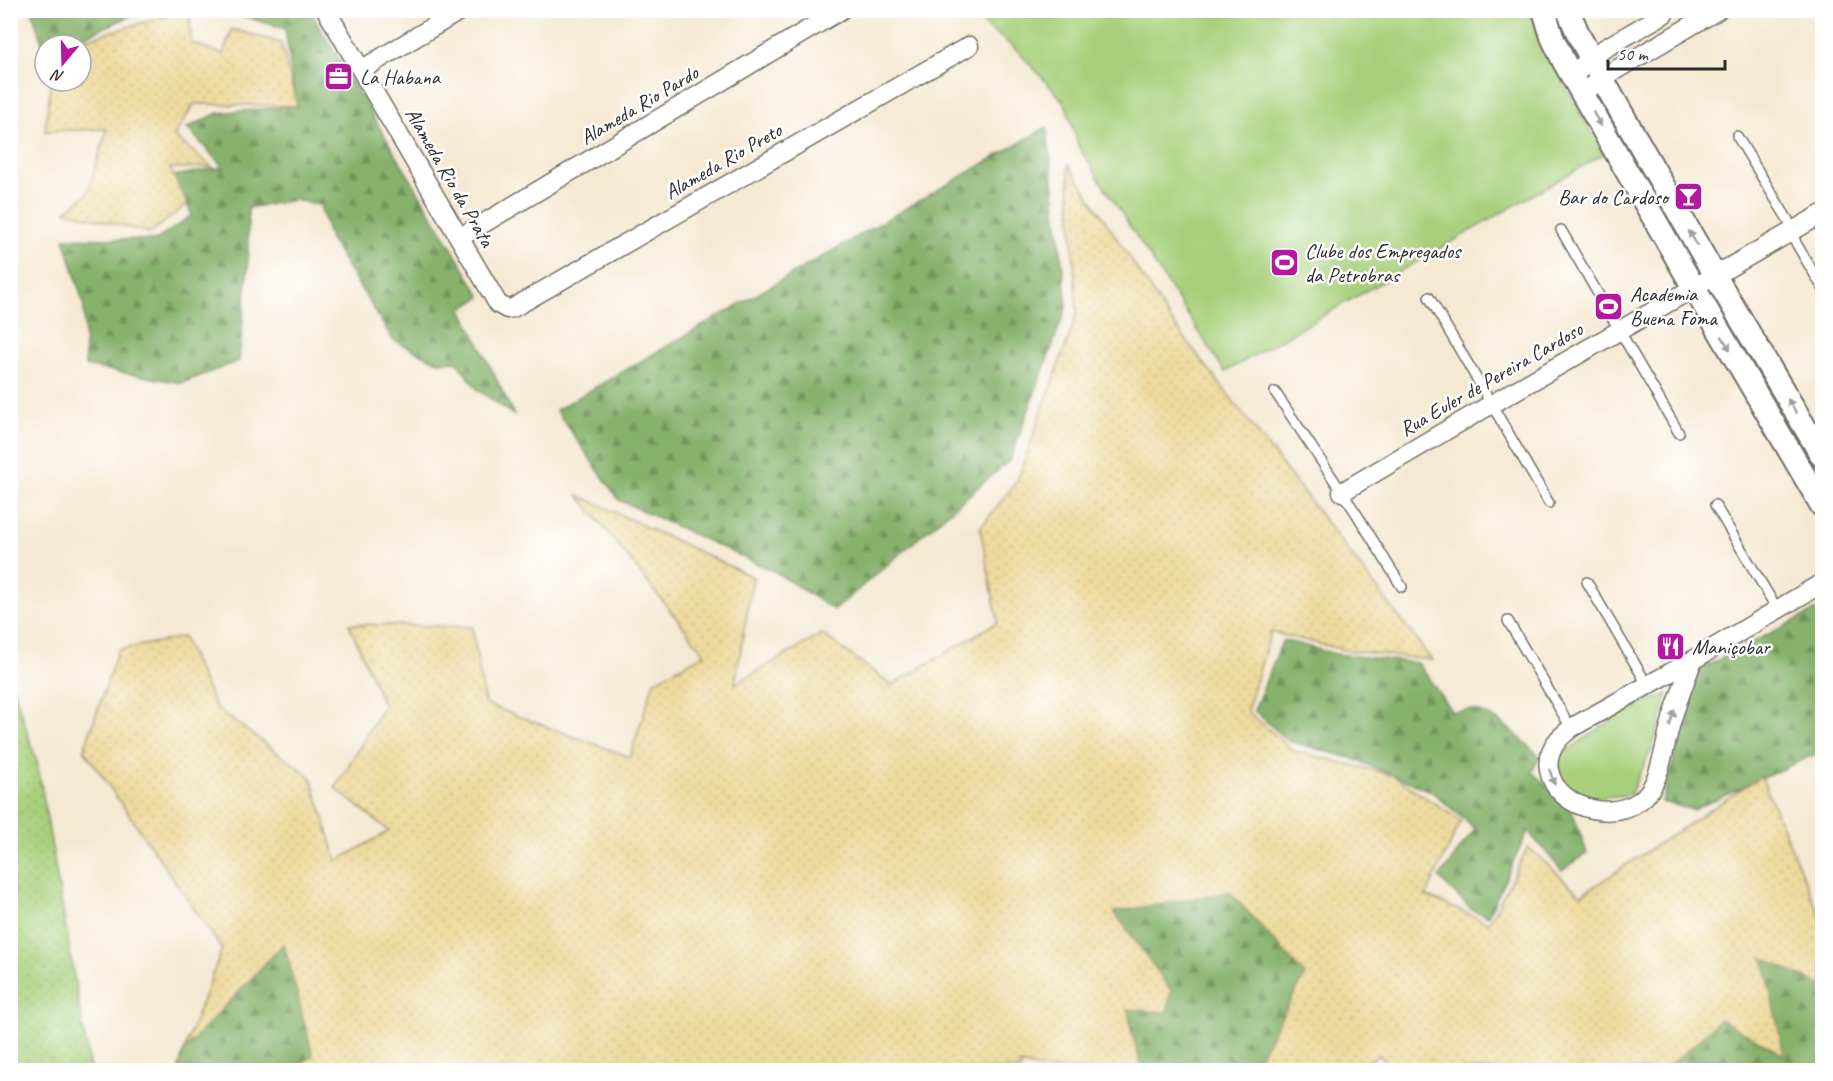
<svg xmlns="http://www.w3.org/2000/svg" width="1833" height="1081" font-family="Caveat,sans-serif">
<defs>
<pattern id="grass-dots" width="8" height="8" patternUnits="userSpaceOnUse" patternTransform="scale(1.5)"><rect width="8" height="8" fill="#a8d07c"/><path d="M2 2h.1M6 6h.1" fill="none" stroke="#91b36b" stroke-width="1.8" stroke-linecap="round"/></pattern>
<pattern id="forest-firs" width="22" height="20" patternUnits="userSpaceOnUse" patternTransform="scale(1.5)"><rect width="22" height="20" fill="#86b26c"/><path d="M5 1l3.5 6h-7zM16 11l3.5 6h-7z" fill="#6e9159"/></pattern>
<pattern id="sand-dots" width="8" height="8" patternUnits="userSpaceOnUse" patternTransform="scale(1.5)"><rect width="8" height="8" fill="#eeda9e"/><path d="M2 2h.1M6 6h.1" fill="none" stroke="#cb8" stroke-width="1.8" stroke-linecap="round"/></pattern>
</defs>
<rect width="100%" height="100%" fill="#fff"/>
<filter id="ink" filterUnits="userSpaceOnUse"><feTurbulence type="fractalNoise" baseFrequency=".0167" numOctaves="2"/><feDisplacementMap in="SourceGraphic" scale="12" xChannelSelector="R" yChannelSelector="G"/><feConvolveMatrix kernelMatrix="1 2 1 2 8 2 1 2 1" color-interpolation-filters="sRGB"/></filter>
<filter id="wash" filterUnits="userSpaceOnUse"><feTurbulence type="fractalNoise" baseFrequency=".008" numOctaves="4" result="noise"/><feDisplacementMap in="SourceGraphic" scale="24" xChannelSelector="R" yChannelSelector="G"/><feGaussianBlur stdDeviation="1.35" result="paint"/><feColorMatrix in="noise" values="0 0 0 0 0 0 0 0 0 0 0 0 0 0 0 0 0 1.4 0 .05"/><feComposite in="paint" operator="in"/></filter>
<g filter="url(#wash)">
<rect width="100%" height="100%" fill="#f5e9d3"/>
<path fill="url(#grass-dots)" stroke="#6a7e54" stroke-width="1.5" d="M10,678L38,766L90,1070H11Z"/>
<path fill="url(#forest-firs)" stroke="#586e4c" stroke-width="1.5" d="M32,11H149L140,12L64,45H45V53Z
M234,11H310L481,297L462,309L514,415L478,390L456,361L438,362L393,340L330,239L320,205L295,200L248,208V267L239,361L182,383L85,366L84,306L64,238L156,240L192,215L173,176L223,167L187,128L218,113L296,106L285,29L243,16Z
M1047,127L1067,306L1010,460L834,610L777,573L619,500L556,410Z
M1822,607V751L1693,810L1662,802L1698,670Z
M1283,640L1335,654L1418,663L1452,712C1458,711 1465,710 1471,710C1498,714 1521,739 1540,757L1532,772L1572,811L1587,853L1562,871L1528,831L1488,916L1472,910L1439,878L1475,829L1431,791L1351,758L1288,741L1254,710Z
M1230,892L1305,975L1252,1070H1142L1131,1030L1114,912Z
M284,943L313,1055L295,1070H178L184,1050Z
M1763,958L1822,986V1070H1669L1672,1062L1698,1041L1720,1019L1783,1055Z"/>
<path fill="url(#sand-dots)" stroke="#8c8264" stroke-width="1.5" d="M185,11H190L191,43L223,54L232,29L281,43L297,106L194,104L174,136L212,167L170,168L187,204L150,233L66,211L87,194L107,129L45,131L51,81H81V45H64Z
M1068,164L1170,319L1432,660L1344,650L1271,632L1247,711L1294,751L1392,775L1461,821L1426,896L1489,923L1528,847L1581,895L1761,776L1822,921V986L1763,958L1784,1055L1720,1019L1698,1041L1663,1070H1392L1380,1055L1352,1070H1252L1305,975L1230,892L1114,912L1171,990L1167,1012L1128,1009L1131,1030L1142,1070H1045L1020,1064L1021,1070H295L313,1055L284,943L184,1050L222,949L84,750L118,650L183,637L216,708L311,777L337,861L389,831L335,788L384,706L349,624L472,627L485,704L630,757L654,681L705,654L578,495L753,577L735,684L822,634L892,685L998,622L980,528L1017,481L1077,314Z"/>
<path fill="#a8d07c" stroke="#6a7e54" stroke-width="1.5" d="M967,11H1530L1538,37L1604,154L1225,372L1079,148L1065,103L1018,51Z
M1668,694L1653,746L1630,795L1587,798L1562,786L1559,756L1624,711Z"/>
</g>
<g filter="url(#ink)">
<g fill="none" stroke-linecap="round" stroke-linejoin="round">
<defs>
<path id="service" d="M1737,136L1788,220L1796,243L1822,287
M1561,230L1679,433
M1429,297L1549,503
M1275,392L1356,513L1402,587
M1715,505L1777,609
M1587,582L1648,686
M1508,621L1571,728"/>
<path id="minor" d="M326,10L498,304L507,309L513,308L969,46
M361,70L461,10
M1573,77L1590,57L1664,14
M1582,95L1602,78L1718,10
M459,238L841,10
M1342,492L1452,427L1822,214
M1693,660C1686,678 1679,697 1673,716C1666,737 1662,772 1650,790C1626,826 1556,812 1549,770C1547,760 1551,748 1558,740C1561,736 1567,732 1571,728L1693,660L1822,583"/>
<path id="tertiary" d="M1544,10L1552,37L1564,62L1694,288L1822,506
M1568,10L1579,36L1613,98L1715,276L1822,456"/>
</defs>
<use href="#service" stroke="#726e66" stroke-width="12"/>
<use href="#minor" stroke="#726e66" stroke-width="21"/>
<use href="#tertiary" stroke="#726e66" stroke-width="26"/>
<use href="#service" stroke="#fff" stroke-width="9"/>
<use href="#minor" stroke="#fff" stroke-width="18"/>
<use href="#tertiary" stroke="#fff" stroke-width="22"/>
</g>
<defs><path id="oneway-solid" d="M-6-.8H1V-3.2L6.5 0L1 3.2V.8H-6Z" transform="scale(1.5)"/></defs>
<g fill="#a0a0a0">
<use href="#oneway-solid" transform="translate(1597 119) rotate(60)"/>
<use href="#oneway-solid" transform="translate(1693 238) rotate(-120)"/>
<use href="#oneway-solid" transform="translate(1726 343) rotate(59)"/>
<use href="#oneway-solid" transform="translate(1792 406) rotate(-121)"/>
<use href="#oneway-solid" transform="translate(1672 718) rotate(-73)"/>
<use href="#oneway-solid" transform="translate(1552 777) rotate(71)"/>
</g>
</g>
<defs>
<symbol id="office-square" viewBox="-11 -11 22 22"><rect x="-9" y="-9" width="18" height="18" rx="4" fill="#b5179e" stroke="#fff"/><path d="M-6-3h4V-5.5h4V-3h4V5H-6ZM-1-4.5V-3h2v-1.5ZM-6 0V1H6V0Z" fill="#fff"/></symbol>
<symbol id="bar-square" viewBox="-11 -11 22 22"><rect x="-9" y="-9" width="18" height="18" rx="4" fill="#b5179e" stroke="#fff"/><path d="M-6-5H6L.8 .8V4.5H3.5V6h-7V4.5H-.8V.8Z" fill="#fff"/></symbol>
<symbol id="stadium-square" viewBox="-11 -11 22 22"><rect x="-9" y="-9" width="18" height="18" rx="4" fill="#b5179e" stroke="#fff"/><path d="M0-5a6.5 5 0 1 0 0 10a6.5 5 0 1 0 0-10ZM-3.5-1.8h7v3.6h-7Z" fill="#fff"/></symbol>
<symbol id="restaurant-square" viewBox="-11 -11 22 22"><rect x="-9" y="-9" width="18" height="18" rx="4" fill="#b5179e" stroke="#fff"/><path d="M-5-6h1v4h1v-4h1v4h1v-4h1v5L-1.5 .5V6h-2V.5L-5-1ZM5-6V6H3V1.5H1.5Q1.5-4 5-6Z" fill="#fff"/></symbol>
</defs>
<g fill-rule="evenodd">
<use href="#office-square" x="322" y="60" width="33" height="33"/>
<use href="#bar-square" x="1672" y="180" width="33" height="33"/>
<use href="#stadium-square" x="1268" y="246" width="33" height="33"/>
<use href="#stadium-square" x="1592" y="290" width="33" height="33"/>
<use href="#restaurant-square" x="1654" y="630" width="33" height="33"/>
</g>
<g text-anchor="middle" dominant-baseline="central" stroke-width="5" stroke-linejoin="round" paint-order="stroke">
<g font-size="21" fill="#2b2b2b" stroke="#fff" text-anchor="start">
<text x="360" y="77">La Habana</text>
<text x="1668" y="197" text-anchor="end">Bar do Cardoso</text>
<text x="1305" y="251">Clube dos Empregados<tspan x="1305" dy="24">da Petrobras</tspan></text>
<text x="1630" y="294">Academia<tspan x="1630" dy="24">Buena Foma</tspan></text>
<text x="1692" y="647">Maniçobar</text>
</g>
<g font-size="21" fill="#2b2b2b" stroke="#fff">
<text transform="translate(639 105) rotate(-31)">Alameda Rio Pardo</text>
<text transform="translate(723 161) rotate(-30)">Alameda Rio Preto</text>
<text transform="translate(450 177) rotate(60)">Alameda Rio da Prata</text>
<text transform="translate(1491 379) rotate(-30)">Rua Euler de Pereira Cardoso</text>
</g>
</g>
<rect width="1833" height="1081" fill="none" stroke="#fff" stroke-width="36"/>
<g transform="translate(63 63) rotate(199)"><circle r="28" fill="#ffffff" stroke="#aaaaaa" stroke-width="1.5"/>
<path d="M0-4.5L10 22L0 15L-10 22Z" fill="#b5179e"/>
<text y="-9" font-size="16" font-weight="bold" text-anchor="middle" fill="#2b2b2b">N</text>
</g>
<path d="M1608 60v9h117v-9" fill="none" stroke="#2b2b2b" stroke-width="3"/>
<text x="1617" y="60" font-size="18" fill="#2b2b2b" stroke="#ffffff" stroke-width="4.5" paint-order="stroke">50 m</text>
</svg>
